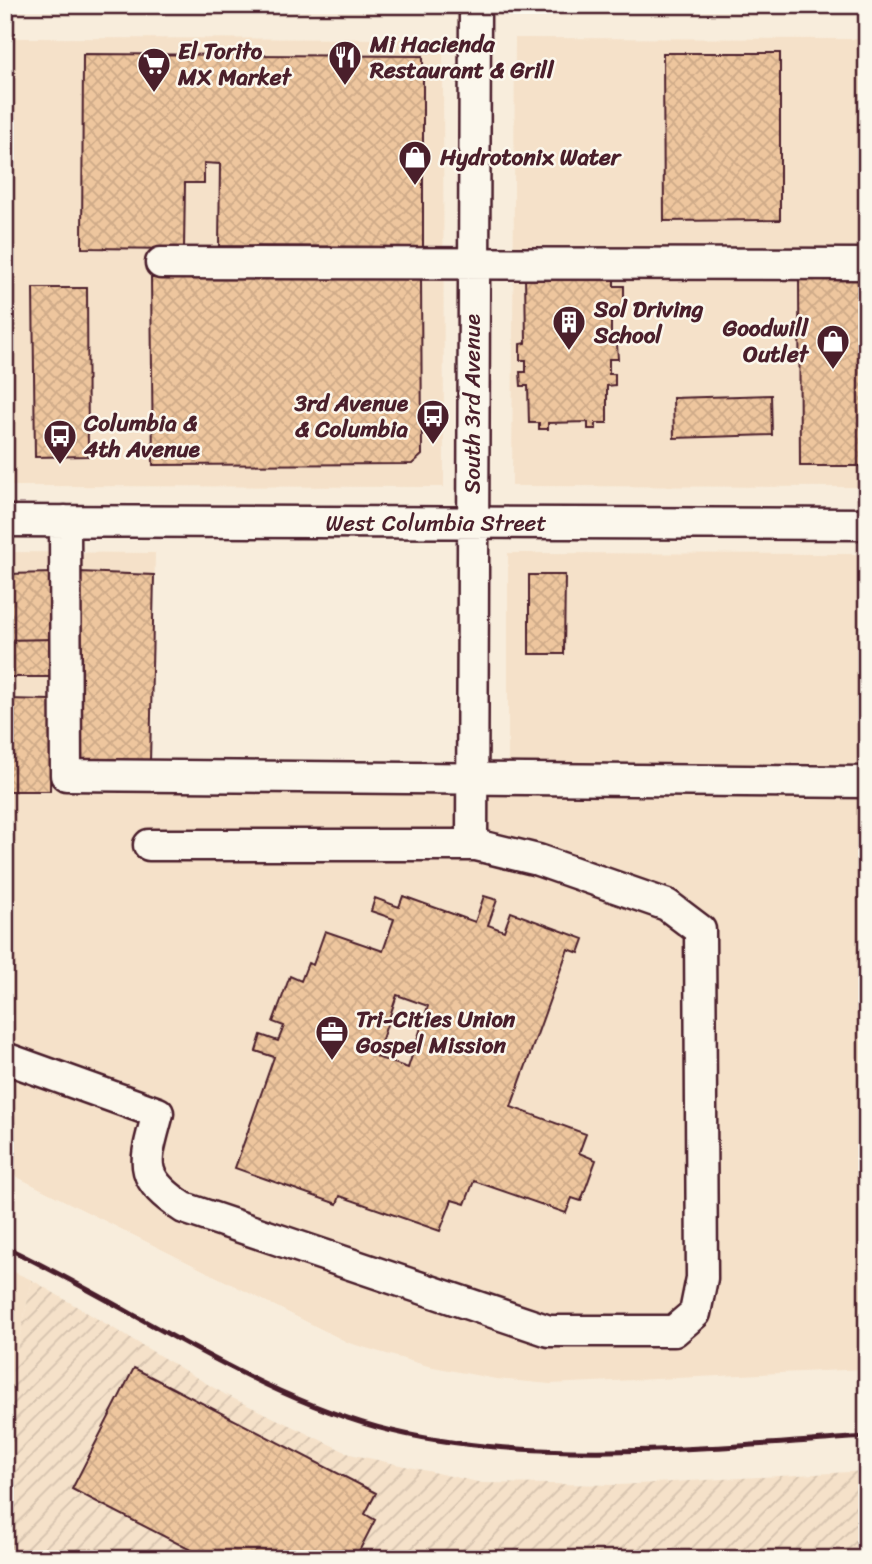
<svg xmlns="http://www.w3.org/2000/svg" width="872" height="1564" font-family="Sriracha,sans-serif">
<defs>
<pattern id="industrial-furrows" width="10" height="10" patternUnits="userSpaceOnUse" patternTransform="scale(1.75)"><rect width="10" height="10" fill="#f5e1c9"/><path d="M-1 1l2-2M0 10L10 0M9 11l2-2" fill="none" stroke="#d4c1ad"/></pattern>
<pattern id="building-cross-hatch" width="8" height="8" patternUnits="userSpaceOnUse" patternTransform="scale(1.75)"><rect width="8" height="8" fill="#eec69e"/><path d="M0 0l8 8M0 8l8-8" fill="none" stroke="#ceaa88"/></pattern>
</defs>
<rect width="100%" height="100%" fill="#f8eddc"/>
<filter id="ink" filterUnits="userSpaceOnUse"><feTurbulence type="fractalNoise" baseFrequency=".0143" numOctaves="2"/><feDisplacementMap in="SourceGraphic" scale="14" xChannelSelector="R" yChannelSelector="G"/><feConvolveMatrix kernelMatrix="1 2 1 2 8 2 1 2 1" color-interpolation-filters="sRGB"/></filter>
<g filter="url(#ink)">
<path fill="#f5e1c9" d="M5,38L443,39L444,487L5,486Z
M515,38L867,39V487L512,486Z
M5,552L155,553L150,789L508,791V553L867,554L864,1369L550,1384L496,1379L428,1366L349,1343L5,1171Z
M5,1268L32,1280L5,1406Z"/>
<path fill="url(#industrial-furrows)" d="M867,984V1413L864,1369Z
M32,1280L226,1395L350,1454L482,1483L619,1485L867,1471V1559H5V1406Z"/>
<path fill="url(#building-cross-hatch)" stroke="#4a1f2b" stroke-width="2" fill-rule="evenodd" d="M663,53H780V220L664,221Z
M83,54L423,56V247L219,246L220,164L204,163V183H185L184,249L82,248Z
M614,274V286H624V315H611V344H617L618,359H609V374H615V385L607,386V423H596V429H588V422L548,423V429H539V423H529L528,386H521L520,372H526V360H520V344L526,343L525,275Z
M421,276L422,455L412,464L153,465L151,278Z
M799,276H867V466H800Z
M33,288H87L88,456L35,457Z
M771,395L772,435L674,438L673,398Z
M79,572L154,575L150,763L75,761Z
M55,573L56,639L5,640V574Z
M529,575H565L564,654H529Z
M53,639V677H5V640Z
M6,699L51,700L50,791H5Z
M403,896L475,922L484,896L497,900L488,925L504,931L511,912L584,939L579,953L568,949L511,1107L586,1134L579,1153L596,1160L581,1201L572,1198L566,1213L474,1181L465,1204L452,1200L440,1231L340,1196L337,1204L235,1168L274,1057L256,1051L261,1035L278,1041L284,1026L273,1022L290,976L301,981L308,963L313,965L325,931L383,951L394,919L371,911L375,898L399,907ZM397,995L428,1006L408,1068L376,1057Z
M134,1368L376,1493L365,1514L375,1520L355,1559H208L72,1489Z"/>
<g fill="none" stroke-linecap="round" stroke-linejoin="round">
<defs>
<path id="minor" d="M161,263L867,264
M5,521L867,524
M65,521L66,775L867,782
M472,844L475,5
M5,1058L158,1113C145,1163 136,1176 184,1208L549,1331H674L695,1313L702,1278L700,930L667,905L538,860L476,845H149"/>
</defs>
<use href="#minor" stroke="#4a1f2b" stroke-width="35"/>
<use href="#minor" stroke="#fbf7ec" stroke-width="30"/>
<path stroke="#4a1f2b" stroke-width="5" d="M5,1247C129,1305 259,1399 392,1431C539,1466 716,1447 867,1437"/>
</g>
</g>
<defs>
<symbol id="restaurant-pin" viewBox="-11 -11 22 30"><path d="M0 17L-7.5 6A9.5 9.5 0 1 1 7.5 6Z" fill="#4a1f2b" stroke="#fbf7ec"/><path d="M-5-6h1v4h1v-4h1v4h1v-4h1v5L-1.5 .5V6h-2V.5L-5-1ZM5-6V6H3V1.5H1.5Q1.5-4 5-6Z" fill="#fff"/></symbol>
<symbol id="supermarket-pin" viewBox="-11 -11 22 30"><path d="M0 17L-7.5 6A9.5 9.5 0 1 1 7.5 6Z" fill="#4a1f2b" stroke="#fbf7ec"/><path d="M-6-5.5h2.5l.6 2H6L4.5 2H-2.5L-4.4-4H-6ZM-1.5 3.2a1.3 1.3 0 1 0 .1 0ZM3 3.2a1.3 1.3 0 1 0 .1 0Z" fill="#fff"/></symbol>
<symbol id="shop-pin" viewBox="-11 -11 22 30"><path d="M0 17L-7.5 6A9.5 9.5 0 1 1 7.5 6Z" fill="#4a1f2b" stroke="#fbf7ec"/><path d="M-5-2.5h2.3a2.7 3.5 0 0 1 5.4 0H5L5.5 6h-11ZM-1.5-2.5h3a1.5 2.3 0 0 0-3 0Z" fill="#fff"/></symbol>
<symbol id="building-pin" viewBox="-11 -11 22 30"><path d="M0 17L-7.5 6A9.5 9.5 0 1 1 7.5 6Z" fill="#4a1f2b" stroke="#fbf7ec"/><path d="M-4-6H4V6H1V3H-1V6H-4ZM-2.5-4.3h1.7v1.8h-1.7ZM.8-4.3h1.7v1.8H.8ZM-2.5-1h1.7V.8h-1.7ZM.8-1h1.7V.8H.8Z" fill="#fff"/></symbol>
<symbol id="bus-pin" viewBox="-11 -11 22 30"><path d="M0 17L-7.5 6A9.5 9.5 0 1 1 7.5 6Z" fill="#4a1f2b" stroke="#fbf7ec"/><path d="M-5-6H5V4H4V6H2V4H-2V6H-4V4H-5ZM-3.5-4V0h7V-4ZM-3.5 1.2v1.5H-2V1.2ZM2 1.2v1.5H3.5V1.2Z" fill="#fff"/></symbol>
<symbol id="office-pin" viewBox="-11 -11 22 30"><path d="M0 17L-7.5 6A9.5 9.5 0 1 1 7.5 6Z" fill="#4a1f2b" stroke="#fbf7ec"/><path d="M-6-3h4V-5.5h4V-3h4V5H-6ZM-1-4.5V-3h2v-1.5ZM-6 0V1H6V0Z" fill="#fff"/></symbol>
</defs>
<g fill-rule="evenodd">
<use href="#restaurant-pin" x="326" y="38" width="38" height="52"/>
<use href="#supermarket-pin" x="135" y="45" width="38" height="52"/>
<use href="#shop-pin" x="396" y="138" width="38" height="52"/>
<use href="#building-pin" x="550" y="303" width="38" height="52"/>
<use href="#shop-pin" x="814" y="322" width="38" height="52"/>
<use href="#bus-pin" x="414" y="397" width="38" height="52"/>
<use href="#bus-pin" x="41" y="417" width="38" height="52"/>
<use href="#office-pin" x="313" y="1013" width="38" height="52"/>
</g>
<g text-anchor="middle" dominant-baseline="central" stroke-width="5" stroke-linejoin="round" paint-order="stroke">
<g font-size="23" font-weight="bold" fill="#4a1f2b" stroke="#fbf7ec" text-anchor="start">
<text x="370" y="44">Mi Hacienda<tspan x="370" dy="26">Restaurant &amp; Grill</tspan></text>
<text x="178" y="51">El Torito<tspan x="178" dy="26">MX Market</tspan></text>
<text x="440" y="157">Hydrotonix Water</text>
<text x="594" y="309">Sol Driving<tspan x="594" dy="26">School</tspan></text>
<text x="808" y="328" text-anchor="end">Goodwill<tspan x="808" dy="26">Outlet</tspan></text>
<text x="408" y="403" text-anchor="end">3rd Avenue<tspan x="408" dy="26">&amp; Columbia</tspan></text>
<text x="84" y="423">Columbia &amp;<tspan x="84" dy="26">4th Avenue</tspan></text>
<text x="356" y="1019">Tri-Cities Union<tspan x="356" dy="26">Gospel Mission</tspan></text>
</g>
<g font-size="23" fill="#4a1f2b" stroke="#fbf7ec">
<text transform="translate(472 404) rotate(-90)">South 3rd Avenue</text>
<text x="436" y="523">West Columbia Street</text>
</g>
</g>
<rect width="872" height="1564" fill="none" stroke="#fbf7ec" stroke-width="28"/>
<rect x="14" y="14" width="844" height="1536" fill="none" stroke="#4a1f2b" stroke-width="2.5" filter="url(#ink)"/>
</svg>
